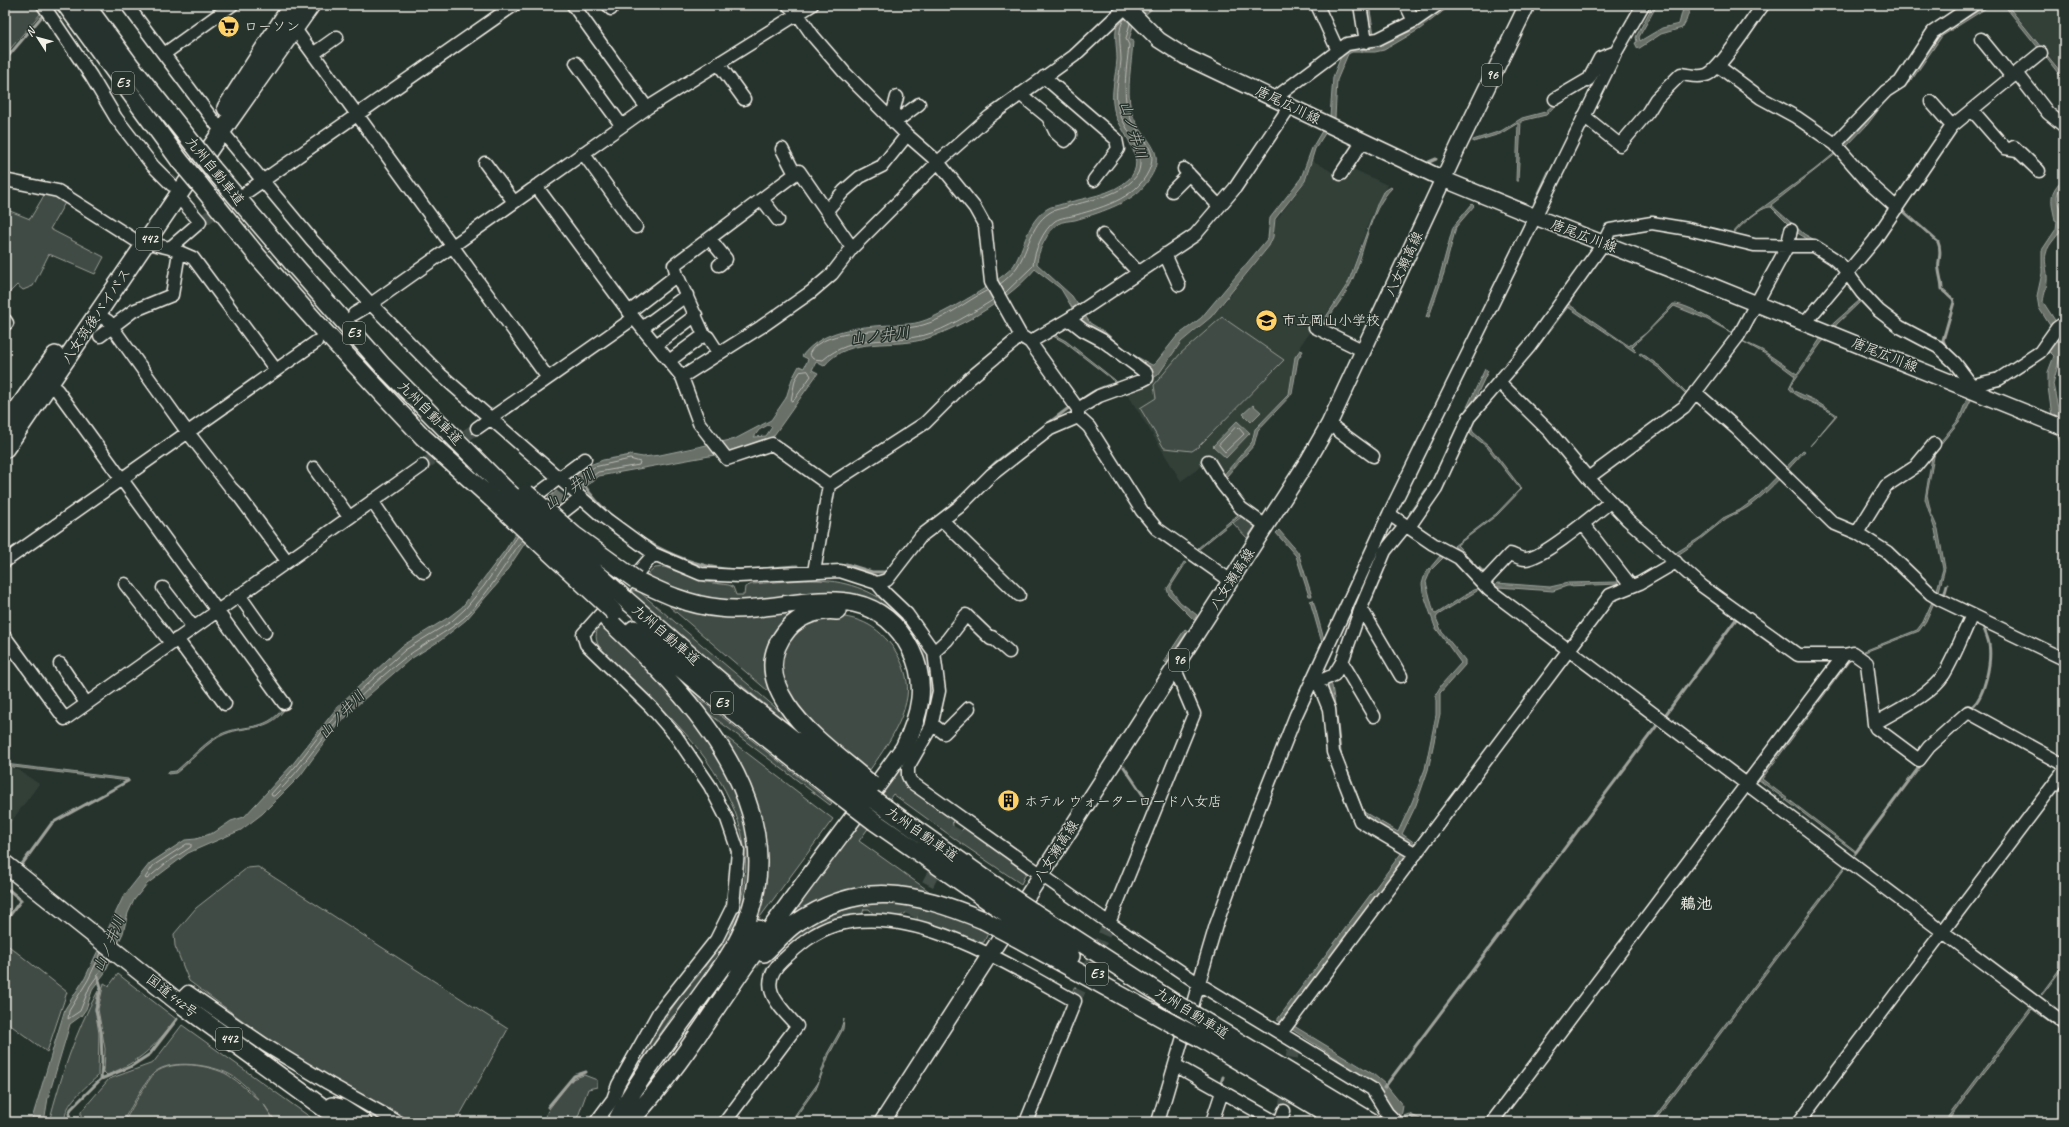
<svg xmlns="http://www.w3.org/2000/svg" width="2069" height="1127" font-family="Caveat,'Klee One',sans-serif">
<rect width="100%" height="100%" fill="#26332d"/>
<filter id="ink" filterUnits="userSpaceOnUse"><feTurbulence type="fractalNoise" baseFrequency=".025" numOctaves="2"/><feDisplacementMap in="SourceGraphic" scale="8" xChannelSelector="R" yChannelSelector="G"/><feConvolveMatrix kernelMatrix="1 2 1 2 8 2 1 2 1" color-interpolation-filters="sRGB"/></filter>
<g filter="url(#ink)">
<path fill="#333f39" d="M2008,5H2064V75L2047,53Z
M1312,160L1337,175L1349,167L1387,185L1368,224L1347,284L1321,322L1316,323L1300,346V349L1295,357L1290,392L1255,428L1250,445L1221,478L1205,464L1181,481L1125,390L1158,375L1181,342L1201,327L1224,303L1269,246L1273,237L1274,223L1305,182Z
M5,767L17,769L39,784L5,830Z"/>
<path fill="#414b45" stroke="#9a9e96" d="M5,5H37L41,13L5,55Z
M46,192L66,201L50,229L104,257L95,274L49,254L33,286L23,290L17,285L5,297V245L8,242L5,240V209L30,219Z
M1222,317L1284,360L1198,447L1192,451L1164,448L1140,408L1156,398L1154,385L1180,354Z
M1245,514L1257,523L1247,538L1233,523Z
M664,567L706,582L729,585L733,587L736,595H744L745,587L752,584C782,582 816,576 846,584C907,599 950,661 926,724C921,738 911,753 904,767L952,816L953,827L960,832L965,827L1024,866L1026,873L1021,884L962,844L893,794L859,841L940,899L860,893L769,945C797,906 826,869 854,830C881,794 919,750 926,705L884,610L773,601L696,600L646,576L655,568Z
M635,588L795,724L793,727L701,653L631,593Z
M670,604L813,606C802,612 790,618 781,625C761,642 772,675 775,697L670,607Z
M828,615C841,616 857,618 869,625C892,638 911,670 907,697C902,726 883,751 867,774L843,756L786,693L780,661L785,644L803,623Z
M601,624L665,686L726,766L751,840L750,885L733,936L729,933C740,910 748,880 745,854C740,795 696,741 655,702C639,686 613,667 601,649C595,642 594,631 601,624Z
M674,679L832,803L830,805L712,716L696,703Z
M717,730L833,819L746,936L762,840Z
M258,867L508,1029L456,1122H414L320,1072L265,1037L189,981L175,946L174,934L196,908L247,868Z
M877,903C887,904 898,904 908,905C925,908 978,921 988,933L984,942L979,943L917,921V915L907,912C898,920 887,917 876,917L869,909H864L862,915L772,964L771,962C797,926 833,908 877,903Z
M5,943L67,992L47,1052L5,1021Z
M724,943L729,945L695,994L672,1017L635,1070L626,1088L624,1085L648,1043L681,995L698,976L717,949Z
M118,974L176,1019C154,1047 141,1061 107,1075L104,1072L105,1049L98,1009L104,983L109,986Z
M98,991L95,1009L99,1033L98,1076C86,1087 63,1104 65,1122H49C61,1077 75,1032 98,991Z
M182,1025L317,1122H276L263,1103L275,1122H124C130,1112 148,1079 155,1073C172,1059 211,1065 228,1075C240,1082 249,1093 259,1100C251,1091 240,1080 229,1074C212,1065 170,1058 154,1073C145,1081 130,1110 122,1122H81V1112L109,1079L153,1063Z
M584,1075L597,1080V1087L588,1089L576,1122H542L549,1109L572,1079Z"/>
<path fill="#676f68" stroke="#9fa39b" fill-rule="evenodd" d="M1134,5H1156L1133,26L1129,40H1133C1132,62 1126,89 1131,110C1139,141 1175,149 1144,186C1131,203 1096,214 1075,220C1070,221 1062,221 1058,224C1048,231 1037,252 1037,264L1072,296L1090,323L1105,332L1128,352L1152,365H1154L1177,336L1201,318L1268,238L1270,218L1301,178L1312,148L1330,117L1333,77L1342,54L1357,46L1365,5H1369L1376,46L1409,32L1445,5H1451L1420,29L1384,50L1375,52H1352L1348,54L1337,80L1335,118L1315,149L1305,181L1275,219L1273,237L1269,246L1211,317L1181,342L1158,375L1153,378L1084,328L1061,289L1035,269C1011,298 963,326 928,338C894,350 850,334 824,366L816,362L812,370L818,373L772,438L715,455L599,476L535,528L499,582L466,620L441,640L409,660L355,707L330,735L300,776L262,814L241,830L188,853L147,884L134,900L128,913L123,933L104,974L93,988L86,1009L81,1016L70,1024L48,1098L44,1122H31L65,1009L85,978L123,897L150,863L185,840L196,839L215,832L231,821L244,817L292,765L339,705L402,646L449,617L462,607L506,549L524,520L541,504L587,466L603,460L631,455L643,457L660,455L735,439L771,420L786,398L792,379L799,366L804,368L808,359L802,356C823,329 858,327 890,325C901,324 912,325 923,321C940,316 1005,279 1014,265C1025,247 1027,221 1047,209C1051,206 1057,206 1062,204C1083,198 1113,195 1129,179C1149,159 1119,131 1114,110C1110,92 1116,76 1117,59C1117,46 1113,32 1119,20C1122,14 1129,9 1134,5ZM768,425L772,427L766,436L754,437L759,430Z
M1653,5H1657L1639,37L1640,41L1662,28L1679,24L1684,5H1691L1686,21L1682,28L1661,34L1638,49L1635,43L1637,42L1636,37Z
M1988,5H1991L1942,36L1911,81L1890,95L1867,125L1846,147L1844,145L1866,122L1886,96L1906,83L1939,36L1949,28Z
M2004,5H2007L2041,47L2039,49Z
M2047,55L2064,76V81L2045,56Z
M1601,69L1591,88H1584L1563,99L1546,115L1521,121L1518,181H1516L1518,123L1500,134L1473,142V140L1501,131L1522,118L1545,112L1562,97Z
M1836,152L1837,153L1771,205L1804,234L1833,250L1847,261L1867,291L1812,242L1796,232L1771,207C1761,206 1738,228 1732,236L1731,235L1743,222L1814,170Z
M2064,178V185C2049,197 2063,208 2063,222C2062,235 2048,242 2046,254C2044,261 2047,268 2047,275C2048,285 2044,293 2043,302L2062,331L2061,353L2053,384L2063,433L2064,508L2060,443L2052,416L2048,387V372L2054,356L2050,352L2000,386L1982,390L1973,396L1962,418L1935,451L1927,495L1931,513L1938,529L1945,568L1939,591L1926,621L1919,631L1865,652L1864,651L1917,630L1923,622L1936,593L1943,569L1935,530L1925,499L1933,451L1959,419L1968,396L2055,344L2056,335L2039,308L2037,296L2042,273V250L2056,229L2057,221L2055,220C2051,200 2048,193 2064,178Z
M1391,187L1392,188C1368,212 1365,253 1351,283C1344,297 1333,311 1324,324L1322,323L1348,283L1378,202L1383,192Z
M1472,204L1474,206L1456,227L1444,273L1429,317H1426L1438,282L1453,227Z
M1861,299L1862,300L1837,324L1827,338L1822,342L1791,385L1794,391L1814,400L1837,415L1810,446L1835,416C1822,404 1797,400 1789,388L1795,376L1767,355L1740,340L1762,350L1797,374L1826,330Z
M1567,303L1629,346L1646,333L1673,304C1688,303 1721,326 1734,334L1706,319L1674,306L1632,347L1636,351L1635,352L1568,307L1537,348L1535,347Z
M1053,334L1066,341L1115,380L1117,383L1138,376L1084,402L1081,399C1091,391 1101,386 1114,383L1113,380L1064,342L1053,336L1040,344L1039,343Z
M1300,350L1303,351L1298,359L1292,394L1258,430L1254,445L1226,477L1232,487L1230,488L1222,477L1252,442L1255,429L1289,394L1295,357Z
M1641,353L1661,367L1687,393L1686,394L1660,369L1639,354Z
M1528,354L1530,355L1471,426L1473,432L1489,446L1522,489L1497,515L1457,545L1473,561L1472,563L1454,546L1496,514L1520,489L1487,447L1471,434L1468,426Z
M1485,369L1488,371L1434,486L1413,516L1409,513L1434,477Z
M1253,405L1261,412L1251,422L1243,414Z
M1237,421L1250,433L1226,458L1213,446Z
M1803,450L1805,451C1788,469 1772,489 1752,504C1743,512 1731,514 1723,521C1706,534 1694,545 1676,556L1674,554L1701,537L1723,518L1740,510L1755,499Z
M1241,512L1242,514L1199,549L1198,548Z
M1279,530L1298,552L1312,596H1309L1296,556L1276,533Z
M1440,556L1443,558L1431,570L1426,582L1434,613L1436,614L1473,590L1477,589V591L1438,615L1436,618L1442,632L1465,660V665L1440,693V714L1428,770L1416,805L1402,834L1415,843L1285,1018L1294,1026L1373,1074L1385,1084L1403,1106L1401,1117L1409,1114L1427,1122H1419L1408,1116L1402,1121L1339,1062L1338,1059L1277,1020L1408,844V842L1365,817L1338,753L1335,724L1328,685L1331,684L1332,686L1338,724L1341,752L1364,812L1398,832L1412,802L1425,769L1436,715V694L1442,684L1461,663L1435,627L1423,592L1422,584L1425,574Z
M1184,562L1186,563L1171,586V590L1180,602L1197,615L1194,620L1169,595L1167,589Z
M1618,582V584L1567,586L1553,591L1498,587L1495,586L1497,583L1550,587L1568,583Z
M1313,600L1325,643H1322L1310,601Z
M1185,629L1188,631L1166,663L1164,661Z
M1850,658L1851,659L1762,779L1857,852L1855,855V852L1759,780Z
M283,708L284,710C268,732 248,725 225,734C207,741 192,761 176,773L168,774V772L176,771C189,760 205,742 219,735C243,723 265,733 283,708Z
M5,764L128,779L129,781L5,766Z
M1845,866L1846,867L1654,1122H1651Z
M2064,963V966L2042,995L2041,994Z
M2032,1005L2064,1032L2032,1009L1947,1122H1944Z
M844,1019L843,1029L829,1055L817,1087L792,1122H790L818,1083L827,1054L840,1031Z"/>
<path fill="#26332d" d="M569,479L583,491L571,501L556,490Z"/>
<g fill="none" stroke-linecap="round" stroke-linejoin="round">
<path stroke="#bcbdb5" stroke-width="1" d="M1000,284C1007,279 1012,274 1017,267C1029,249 1030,226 1049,213C1053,210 1059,209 1063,208C1085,201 1127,195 1138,173C1147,152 1124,129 1119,111C1113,93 1120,77 1121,60C1121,47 1116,28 1125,18
M988,290C966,301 946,319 923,325C897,333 821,326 809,354L813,359L823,360C852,334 889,344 925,335C945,330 975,311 993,300
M1005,293L1033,266C1034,251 1043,230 1055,221C1061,217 1070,217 1076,215C1104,207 1141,197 1151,165C1157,144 1132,131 1128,111C1122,91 1127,66 1129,45L1126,39L1130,23
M808,371L811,376L794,400L791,401L795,380L800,372Z
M1236,427L1239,428L1244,434L1225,452L1219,445Z
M574,482L594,467L630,459L640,462L639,465L598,472L579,487
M518,536L484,586L465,609L452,621L405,650L356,694L328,724L295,767L271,794L272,796H274C304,768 324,732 353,704C370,687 388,671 406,657C425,643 446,633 464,618C487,596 504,566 522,540
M187,844H191V847L165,864L147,879L145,878L153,866Z
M110,935L118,918L121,917L119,931L115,940
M101,953L88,980L69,1011L68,1019L80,1011L90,986L100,972L107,958"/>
<path stroke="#9fa39b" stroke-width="3" d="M5,60L43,15
M1429,162L1436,159
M1535,202L1549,172
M1902,210L1938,242C1943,253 1937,261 1939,270C1940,278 1942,282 1942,289L1953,299L1954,302L1943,340L1945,345L1954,354
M1963,364L1975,380
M1046,425L1070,407
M986,472L995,463L1035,433
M584,485C614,528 672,562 724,569C748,572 773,567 797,566
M919,531L961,497
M846,564L872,572H887
M1479,568L1484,573
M1945,598L1944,596L1947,585
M1972,707C1985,696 1992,661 1989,644C1988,638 1985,632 1983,626
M1666,714L1737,618
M1124,767L1151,807
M1856,852L1923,762
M20,867L52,823L128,781
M5,922L21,900L9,890
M98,977L101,987L96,1010L101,1032L102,1061L101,1079
M1073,993L1075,988
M1221,1083L1223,1077
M1384,1088L1658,724
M548,1107L574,1076L586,1072
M71,1122L69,1114L71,1109L101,1079L130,1067L150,1054L177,1019"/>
<path stroke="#455049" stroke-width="12" stroke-dasharray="12 6" stroke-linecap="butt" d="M205,219L244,193
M422,466L477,428
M911,916L957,828
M722,936L774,973
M1075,1001L1109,923
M1284,1111L1293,1050"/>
<defs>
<path id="minor" d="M43,5L91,76L116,118L153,166L172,185
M127,5L216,124L263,181L312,240L371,304L441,375L602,516L654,554L701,574L739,576L840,571L877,583L885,593L907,614L934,652L939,691L931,727L908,767V776L911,782L1109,923L1199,984L1372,1089L1387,1113L1396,1122
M573,5L647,108
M608,5L611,9
M788,5L797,13L813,36L845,73L907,135L938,162L975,208L985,226L991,282L1021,336L1030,342L1078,409V417L1089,427L1142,511L1156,528L1231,581
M1317,5L1338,51
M1360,5L1366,42
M1406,5L1414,21
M295,29L548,378
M1981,39L2012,77
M164,54L232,5
M313,54L337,37
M576,63L622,126
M718,63L744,99
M1718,66L1761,98L1796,117L1835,144
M2017,73L2048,113L2064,126
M1044,77L1116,139L1118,149L1094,180
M1020,94L1070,135L1065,141L1056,133L1048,117
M1275,98L1347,44L1378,39L1414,21L1437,5
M1555,99L1589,79L1600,58L1616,52
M1931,102L1952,126
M1972,110L2005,148L2017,150
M1584,116L1620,145L1648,112L1656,99L1681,74C1689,75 1698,78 1706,75C1719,72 1753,18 1763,5
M891,120L897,97
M894,123L919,104
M2014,147L2039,171
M782,149L795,174
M583,153L636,227
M485,163L514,202
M1184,169L1219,206
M1341,174L1363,141
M5,180L58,191L135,240L170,248L193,258L276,370
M536,186L629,312L682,377L699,423L727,459L772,444L829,485L925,423L969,379L1021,336
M248,191L514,5
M1172,191L1189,174
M762,199L778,220
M1897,208L1869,183L1835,144L1886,91L1900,82L1933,32L1973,5
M827,210L844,191L860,177L882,166L907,135
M1103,235L1138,272
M710,239L726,259L719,265
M170,248L200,222L183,202
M1165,254L1179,285
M629,312L677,275L674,265L799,171L852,248
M97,314L108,321L183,426L231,488L239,496L287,561
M354,314L371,304L647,108L812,5
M1069,319L1083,330L1102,340L1146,373L1147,378L1143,380L1099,396L1078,409
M5,320L7,323
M1805,323L1874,241L1952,126L2041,53
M1315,327L1358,348
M642,328L687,295
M704,335L708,337L719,354
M100,336L133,311L172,295L179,252
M1030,342L1069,319L1195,235L1235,188L1290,106
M656,345L696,315
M669,361L704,335L677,275
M682,377L761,327L811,292L832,274L852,248L938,162L989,117L1074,56L1126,7
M1499,382L1549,431L1588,478L1628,520L1702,586L1798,655H1844L1853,653L1867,663L1874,724C1895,711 1931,695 1944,674C1955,656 1963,634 1972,615
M1967,389L1978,384L1999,379L2040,352L2057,328L2064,323
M57,390L284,703
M1695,392L1736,428L1833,523L1857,533L1887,552L1931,594L1939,599L2064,659
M1329,424L1373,456
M477,428L634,318
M1208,461L1222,484L1241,508L1266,526
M314,468L349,517
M1588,478L1684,407L1739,335L1787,247L1791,230
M372,501L414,562L424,572
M527,502L585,459
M1389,514L1433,544L1459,558L1489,590L2064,1023
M942,520L1019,595
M549,523L581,498
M1583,524L1631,586
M1409,527L1436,488L1469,417L1529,347L1603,244L1610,230L1652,223L1688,229L1754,245L1814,246L1833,258L1842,266L1862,293L1879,311L1900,327L1938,347L1955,363L1973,387
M1857,533L1886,486L1915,467L1934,444
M5,561L316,342
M814,572L829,485
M877,583L887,580L921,536L959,507L991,475L1050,429L1078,417
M1483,583L1510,554C1514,555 1520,559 1525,559C1542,559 1595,514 1610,502
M125,584L171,643
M163,588L193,627
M239,595L265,632
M1361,608L1401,676
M5,637L65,719L422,466
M177,639L225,704
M934,652L947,640L966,615L991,639L992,637L1009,652
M1342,662L1374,716
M60,664L86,703
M1313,681L1318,682L1329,709L1333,752L1360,821L1416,854
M1318,682L1334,675L1342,662L1361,608L1385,551L1406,525
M932,724L944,733L969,708
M1874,724L1876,728L1919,760L1929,747L1968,712L2064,765
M1109,923L1194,714L1174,667
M178,1002L188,992L265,1045L328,1083L398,1122
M1281,1033L1610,595L1640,583L1676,562
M1175,1065L1276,1122
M596,1122L613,1099L618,1085L659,1012L716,940L733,906L738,851L727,819L710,786L676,736L651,707L586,644L583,634L654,554
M725,1122L797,1026C779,1006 755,985 783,960C798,946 815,931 836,925C914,903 1009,965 1075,1001L1026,1122
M1158,1122L1216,925L1257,813L1296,715L1389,514L1616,52L1643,5
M1212,1122L1222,1092
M1280,1122L1284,1111
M1492,1122L1844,655
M1799,1122L2064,771"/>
<path id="major" d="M1124,5L1159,40L1184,56L1443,179L1543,220L1685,275L2064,428
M882,1122L1309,459L1329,424L1459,145L1527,5"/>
<path id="highway" d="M66,5L180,161
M86,5L130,65L193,144
M226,108L292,5
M212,168L296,267L383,366L505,489
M200,185L259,258L322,329L423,437L491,498
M5,427L55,355
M5,449L222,131L311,5
M624,598L735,694L839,775
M837,611C819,609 800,615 788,629C743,681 811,735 848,765
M607,619C691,697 802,812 740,936C730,957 715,976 702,994C672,1036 639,1076 616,1122
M634,629L711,694L833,790
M887,809L1011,897
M875,822L1000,909
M5,864L178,1002L343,1122
M1032,911L1173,1002
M1024,925L1071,956
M1015,937L1171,1023
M764,953C774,944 784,932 795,924C860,879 914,892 983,920
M720,969L745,945L758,929
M1209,1024L1372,1122
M1200,1038L1341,1122
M332,1106L341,1108L363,1122
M629,1122C677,1071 713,1011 753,954C802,884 855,817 904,748C920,715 928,684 911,650C869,567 786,616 719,608C688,605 663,593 636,580"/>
</defs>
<use href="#minor" stroke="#f4f1e8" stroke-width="15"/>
<use href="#major" stroke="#f4f1e8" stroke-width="18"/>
<use href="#highway" stroke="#f4f1e8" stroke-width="20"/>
<use href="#minor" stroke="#26332d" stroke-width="12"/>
<use href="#major" stroke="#26332d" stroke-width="15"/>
<use href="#highway" stroke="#26332d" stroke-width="17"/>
<defs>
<path id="highway-bridge" d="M193,144L212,168
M180,161L200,185
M505,489L624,598
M526,493L574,535L636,580
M491,498L614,612
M848,765L872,785
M839,775L887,809
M833,790L875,822
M1011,897L1032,911
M1000,909L1024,925
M983,920L1015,937
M1173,1002L1209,1024
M1171,1023L1200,1038"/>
</defs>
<use href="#highway-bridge" stroke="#f4f1e8" stroke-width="20" stroke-linecap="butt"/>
<use href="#highway-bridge" stroke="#26332d" stroke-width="17"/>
</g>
</g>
<defs>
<symbol id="supermarket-disc" viewBox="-11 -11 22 22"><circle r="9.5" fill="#ffd166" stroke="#26332d"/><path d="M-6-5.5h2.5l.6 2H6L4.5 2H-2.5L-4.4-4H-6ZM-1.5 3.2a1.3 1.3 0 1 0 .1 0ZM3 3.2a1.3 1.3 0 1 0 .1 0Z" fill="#111"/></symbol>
<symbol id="school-disc" viewBox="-11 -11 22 22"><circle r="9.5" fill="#ffd166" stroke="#26332d"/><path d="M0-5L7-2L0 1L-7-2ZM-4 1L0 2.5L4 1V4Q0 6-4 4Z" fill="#111"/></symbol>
<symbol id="building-disc" viewBox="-11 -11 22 22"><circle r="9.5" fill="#ffd166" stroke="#26332d"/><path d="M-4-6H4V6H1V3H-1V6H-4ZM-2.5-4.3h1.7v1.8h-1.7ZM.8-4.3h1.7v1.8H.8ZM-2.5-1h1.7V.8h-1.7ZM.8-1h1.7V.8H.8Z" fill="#111"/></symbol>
</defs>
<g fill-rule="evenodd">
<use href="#supermarket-disc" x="216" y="14" width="25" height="25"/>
<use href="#school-disc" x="1254" y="308" width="25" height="25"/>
<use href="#building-disc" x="996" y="788" width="25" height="25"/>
</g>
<g text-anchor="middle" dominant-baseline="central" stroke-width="3" stroke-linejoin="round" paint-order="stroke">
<g fill="#26332d" stroke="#b6b8b0" stroke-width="1">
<rect x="1482" y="64" width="20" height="22" rx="3"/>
<rect x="112" y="72" width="22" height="22" rx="3"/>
<rect x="136" y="228" width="26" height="22" rx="3"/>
<rect x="343" y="322" width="22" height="22" rx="3"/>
<rect x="1169" y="649" width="20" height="22" rx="3"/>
<rect x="711" y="692" width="22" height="22" rx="3"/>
<rect x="1086" y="963" width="22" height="22" rx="3"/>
<rect x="216" y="1028" width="26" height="22" rx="3"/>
</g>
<g font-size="13" font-weight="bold" fill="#f4f1e8">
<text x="1492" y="75">96</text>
<text x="123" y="83">E3</text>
<text x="149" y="239">442</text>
<text x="354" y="333">E3</text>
<text x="1179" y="660">96</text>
<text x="722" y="703">E3</text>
<text x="1097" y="974">E3</text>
<text x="229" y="1039">442</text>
</g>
<g font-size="14" fill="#f4f1e8" stroke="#26332d" text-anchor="start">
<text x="244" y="26">ローソン</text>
<text x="1282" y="320">市立岡山小学校</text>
<text x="1024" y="801">ホテル ウォーターロード八女店</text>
</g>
<g font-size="14" fill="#f4f1e8" stroke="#26332d">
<text transform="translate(1288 105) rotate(26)">唐尾広川線</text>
<text transform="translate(215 171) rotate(51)">九州自動車道</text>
<text transform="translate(1584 236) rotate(21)">唐尾広川線</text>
<text transform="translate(1404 264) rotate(-65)">八女瀬高線</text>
<text transform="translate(96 316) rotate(-56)">八女筑後バイパス</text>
<text transform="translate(1885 355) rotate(22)">唐尾広川線</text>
<text transform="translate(430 413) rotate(45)">九州自動車道</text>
<text transform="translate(1232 579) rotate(-57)">八女瀬高線</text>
<text transform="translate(666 635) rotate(41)">九州自動車道</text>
<text transform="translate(922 834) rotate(35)">九州自動車道</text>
<text transform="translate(1056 851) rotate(-57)">八女瀬高線</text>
<text transform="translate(172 996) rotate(38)">国道442号</text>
<text transform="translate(1192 1013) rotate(32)">九州自動車道</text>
</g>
<g font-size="15" font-style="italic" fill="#bcbdb5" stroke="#26332d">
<text transform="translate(1133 130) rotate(73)">山ノ井川</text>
<text transform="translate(880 336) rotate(-7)">山ノ井川</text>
<text transform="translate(570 490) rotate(-36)">山ノ井川</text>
<text transform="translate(342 715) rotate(-47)">山ノ井川</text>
<text transform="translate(109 944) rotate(-67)">山ノ井川</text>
</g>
<g font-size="16" font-weight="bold" fill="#f4f1e8" stroke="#26332d">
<text x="1696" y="904">鵜池</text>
</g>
</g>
<rect width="2069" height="1127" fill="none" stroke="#26332d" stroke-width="20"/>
<rect x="10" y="10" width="2049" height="1107" fill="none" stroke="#f4f1e8" stroke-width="1.5" filter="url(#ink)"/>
<g transform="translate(38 38) rotate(306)" stroke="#26332d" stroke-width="3" paint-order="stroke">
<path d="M0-3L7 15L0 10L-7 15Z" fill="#f4f1e8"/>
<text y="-6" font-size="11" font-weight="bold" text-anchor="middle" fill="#f4f1e8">N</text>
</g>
</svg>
